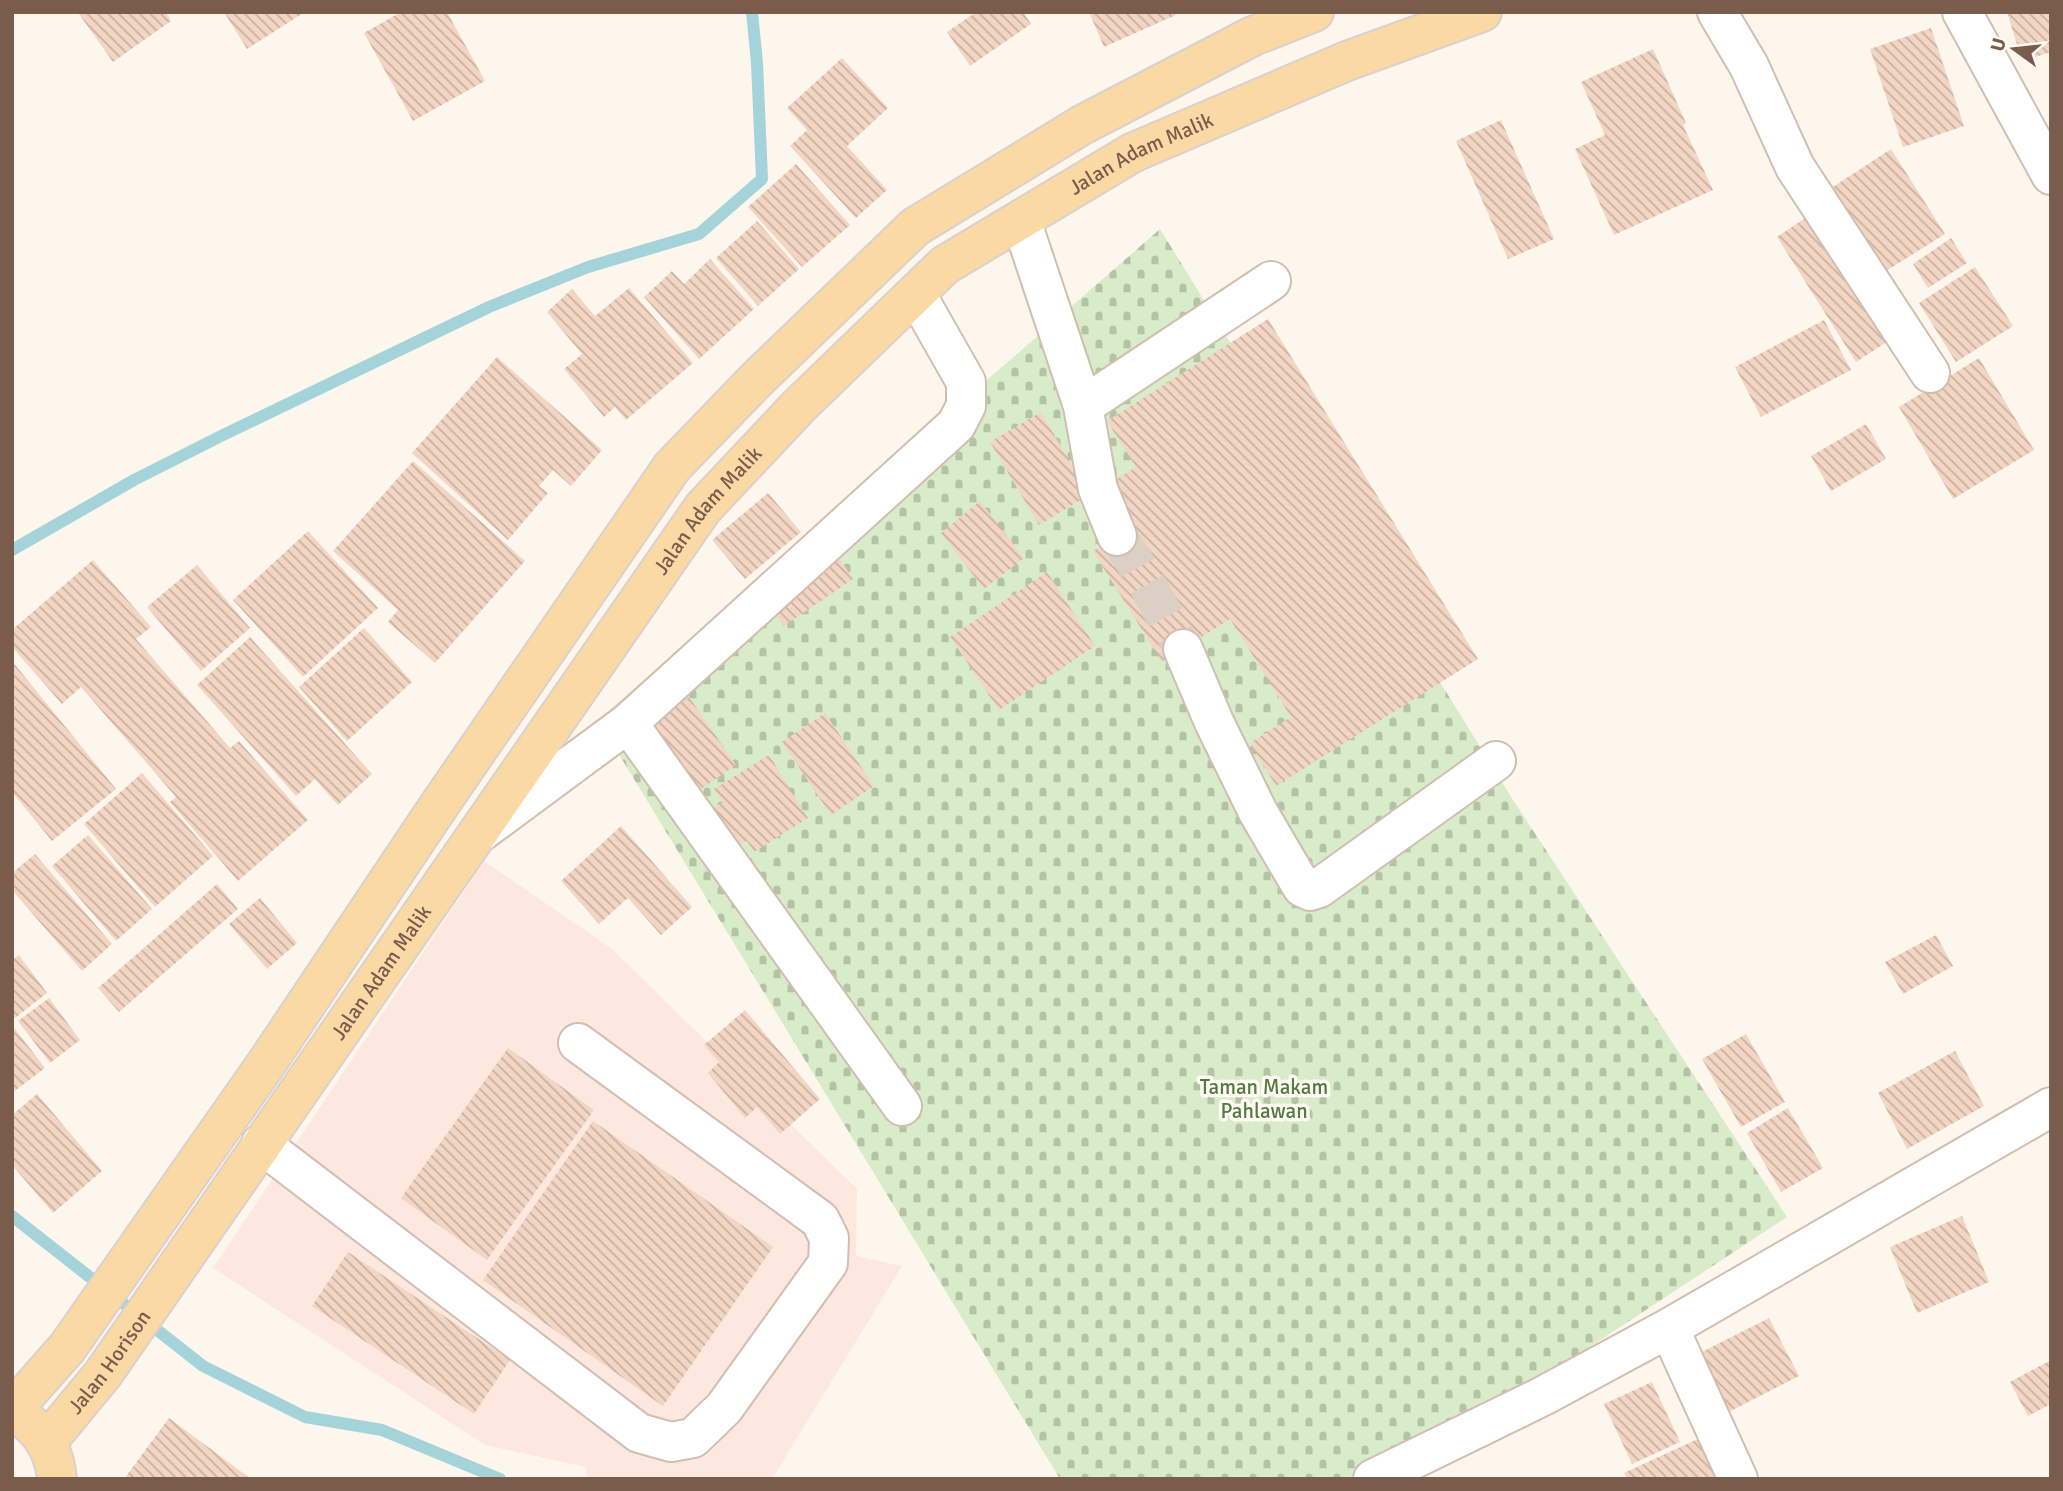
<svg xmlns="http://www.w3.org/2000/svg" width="2063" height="1491" font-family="Signika,sans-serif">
<defs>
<pattern id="cemetery-stones" width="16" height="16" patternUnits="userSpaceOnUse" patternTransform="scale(1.75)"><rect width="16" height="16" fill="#d8ecc9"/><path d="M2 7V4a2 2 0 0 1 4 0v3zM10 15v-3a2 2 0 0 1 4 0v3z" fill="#b4c2a5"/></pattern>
<pattern id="building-back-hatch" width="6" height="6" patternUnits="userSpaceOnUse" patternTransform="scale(1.75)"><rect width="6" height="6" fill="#f3d5c3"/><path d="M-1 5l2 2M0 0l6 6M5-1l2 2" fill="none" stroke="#cab0a1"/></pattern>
</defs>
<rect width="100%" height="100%" fill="#fdf6ec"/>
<path fill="#fde8e0" d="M484,861L611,948L857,1189L856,1256L902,1266L772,1479H587L586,1467L485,1445L213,1268Z"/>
<path fill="url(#cemetery-stones)" d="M1160,229L1513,800L1787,1217L1570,1360L1358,1479H1060L598,720Z"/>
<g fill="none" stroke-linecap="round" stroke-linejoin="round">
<path stroke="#a5d3da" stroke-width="12" d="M12,550L134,480L221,436L489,307L588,267L699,234L762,179L757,63L752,12
M12,1216L203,1366L305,1417L382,1430L500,1479"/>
</g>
<path fill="url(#building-back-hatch)" d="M81,12H166L171,21L113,62L79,14Z
M224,12H305L247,49Z
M401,12H447L485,81L413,121L364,33Z
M976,12H1023L1031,24L970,66L947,32Z
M1089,12H1175L1176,15L1104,47Z
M2007,12H2051V52L2022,61Z
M1931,28L1964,126L1903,147L1870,49Z
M1653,49L1686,123L1683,125L1713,190L1614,235L1575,149L1605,135L1581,82Z
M842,58L888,108L847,146L887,190L856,218L790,146L807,130L787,108Z
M1501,120L1554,239L1508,259L1456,141Z
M1891,149L1945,234L1875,278L1822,194Z
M796,164L850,225L802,267L748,207Z
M1816,211L1896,336L1856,362L1777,237Z
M757,221L799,269L758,306L716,258Z
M1951,238L1967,263L1928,288L1913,264Z
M710,259L754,309L699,359L644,297L672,271L684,284Z
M1975,267L2013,326L1956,362L1919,303Z
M629,288L693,363L626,420L615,407L604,417L564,369L582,354L547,312L572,289L595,316Z
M1268,319L1478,659L1276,786L1250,743L1291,717L1230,619L1162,662L1093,551L1127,530L1101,489L1136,467L1107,421Z
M1824,320L1851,370L1761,417L1735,367Z
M497,357L602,450L571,486L553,470L539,486L548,493L508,540L412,453Z
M1979,358L2034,450L1953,499L1899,407Z
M1041,412L1089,495L1039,525L990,442Z
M1866,424L1886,459L1831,491L1811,456Z
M413,461L525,561L435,663L388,622L398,610L333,551Z
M768,493L801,532L745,579L712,540Z
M980,501L1024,558L984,589L941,533Z
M308,531L378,608L303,677L233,600Z
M838,556L853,579L784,626L768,603Z
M93,560L151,627L136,639L230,748L239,741L308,820L238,881L170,802L176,797L81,687L62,704L12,647V630Z
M197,565L250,628L201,671L147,607Z
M1047,572L1095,646L999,710L950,637Z
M364,628L412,682L347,741L299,687Z
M250,637L372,774L338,805L315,779L296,796L197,685Z
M12,661L116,789L52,841L12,792Z
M689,697L736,765L688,798L642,729Z
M825,713L874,786L831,815L782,742Z
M769,755L808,818L754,852L747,841L733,849L708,811L723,802L714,789Z
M142,773L213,856L155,907L84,824Z
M621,826L692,907L661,935L628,898L599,924L561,881Z
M88,835L152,909L116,941L52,866Z
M35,854L112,944L82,971L12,890V873Z
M217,884L238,909L119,1012L98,988Z
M260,898L297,943L267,969L229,924Z
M1936,935L1953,966L1903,994L1885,962Z
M19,955L47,993L15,1018L12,1015V960Z
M49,998L80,1040L50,1063L18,1021Z
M745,1010L820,1099L780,1134L757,1107L745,1118L708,1073L719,1062L704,1045Z
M12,1025L45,1068L12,1093Z
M1746,1034L1785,1102L1741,1127L1702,1059Z
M508,1048L594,1110L487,1260L401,1198Z
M1955,1051L1984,1106L1907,1149L1878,1093Z
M37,1094L102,1171L53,1213L12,1165V1115Z
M1788,1108L1823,1168L1781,1192L1747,1133Z
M593,1121L773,1247L663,1406L483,1280Z
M1962,1216L1989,1282L1917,1313L1890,1247Z
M348,1252L510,1360L474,1414L312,1306Z
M1769,1318L1799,1376L1717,1418L1688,1359Z
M2051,1360V1404L2028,1416L2010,1382Z
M1652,1382L1680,1442L1632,1464L1604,1404Z
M169,1418L251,1479H124Z
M1702,1437L1721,1479H1627L1624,1473Z"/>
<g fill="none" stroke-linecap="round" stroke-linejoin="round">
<path stroke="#dcd0c4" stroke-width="38" stroke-dasharray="38 19" stroke-linecap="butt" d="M1117,536L1136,564L1183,649"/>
<defs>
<path id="minor" d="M1717,12L1749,66L1795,167L1930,373
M1962,12L2051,175
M1021,220L1083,406L1098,489L1117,536
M1083,406L1271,281
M1183,649L1214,722L1258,812L1302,887L1310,891L1319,888L1496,761
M628,723L902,1106
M482,831L628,723L956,425L966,406V382L916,294
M261,1144L639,1433L671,1442L693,1438L724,1408L828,1263L829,1238L820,1220L578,1043
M1669,1328L1738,1479
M1373,1479L1543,1396L1669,1328L2051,1107"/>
<g id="major">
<path d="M12,1410L67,1348L266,1064L440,804L672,467L756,380L915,227L1082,125L1253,36L1314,12"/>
<path d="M29,1423C46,1437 55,1457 57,1479"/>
<path id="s1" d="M46,1443L103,1374L703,508L799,406L945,265L1132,153L1347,61L1482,12"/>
</g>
</defs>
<use href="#minor" stroke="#d1beb0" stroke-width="42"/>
<use href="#major" stroke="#dad1cd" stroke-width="42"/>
<use href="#minor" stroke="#fff" stroke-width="38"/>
<use href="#major" stroke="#fbd9a5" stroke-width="38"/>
</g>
<g text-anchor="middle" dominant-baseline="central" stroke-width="7" stroke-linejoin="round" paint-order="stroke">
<g font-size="21" fill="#7a5c4d" stroke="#fffaf3">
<text stroke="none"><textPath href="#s1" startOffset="1712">Jalan Adam Malik</textPath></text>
<text stroke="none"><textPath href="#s1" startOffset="1144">Jalan Adam Malik</textPath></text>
<text stroke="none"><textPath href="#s1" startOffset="578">Jalan Adam Malik</textPath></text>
<text stroke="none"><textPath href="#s1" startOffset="103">Jalan Horison</textPath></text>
</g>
<g font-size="21" fill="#537a41" stroke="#fffaf3">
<text x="1264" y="1087">Taman Makam<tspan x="1264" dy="24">Pahlawan</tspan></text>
</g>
</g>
<rect width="2063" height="1491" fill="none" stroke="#7a5c4d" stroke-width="28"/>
<g transform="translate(2014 49) rotate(285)" stroke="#fffaf3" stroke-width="5" paint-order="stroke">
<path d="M0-5L12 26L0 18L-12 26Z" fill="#7a5c4d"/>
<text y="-10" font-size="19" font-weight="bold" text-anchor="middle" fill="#7a5c4d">U</text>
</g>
</svg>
